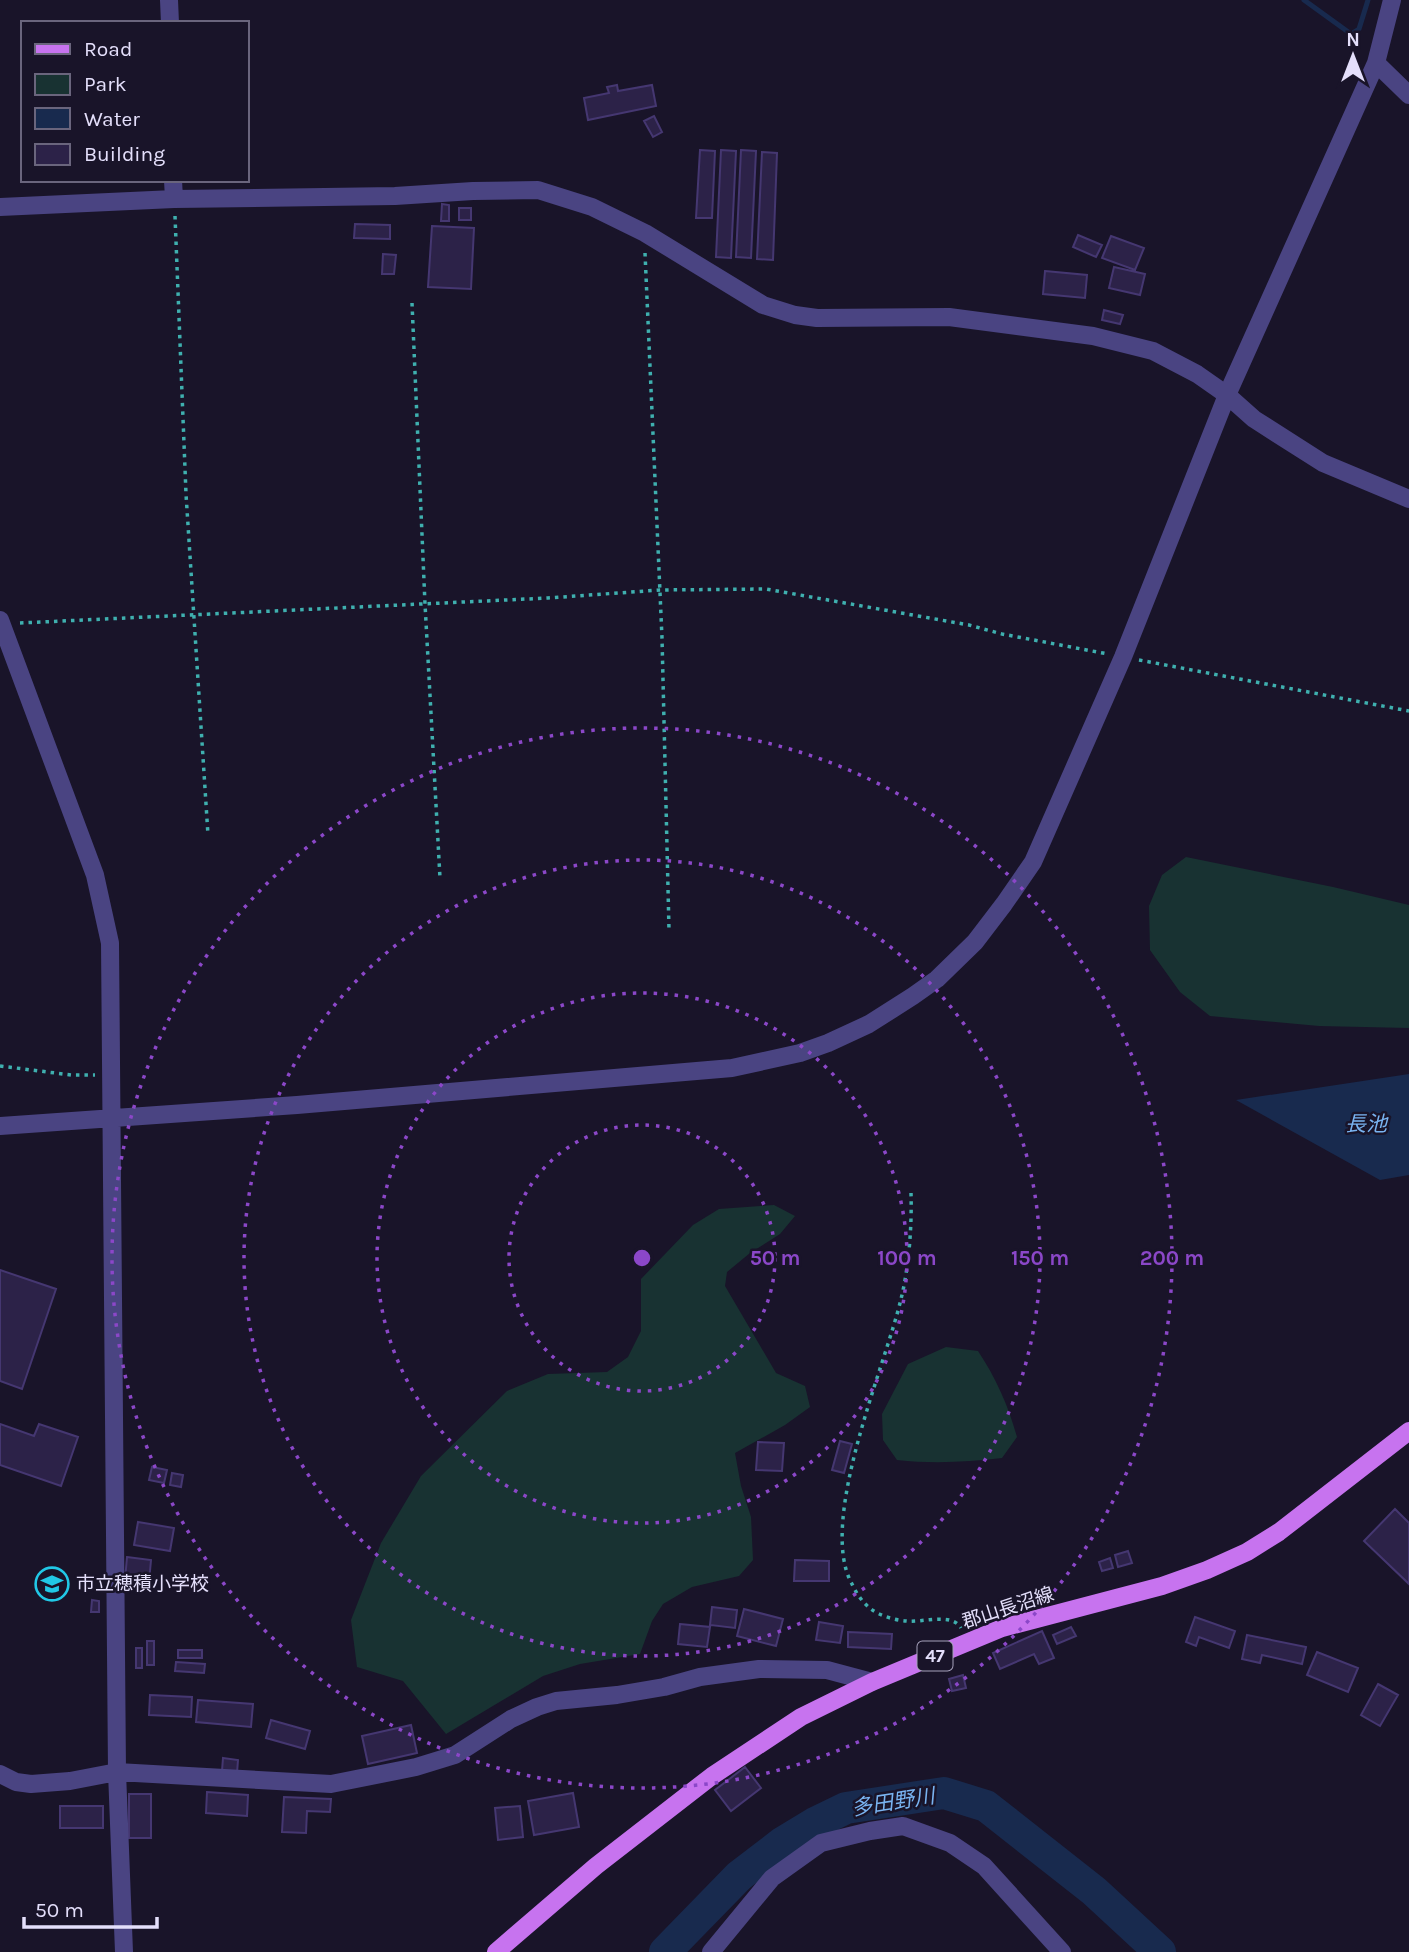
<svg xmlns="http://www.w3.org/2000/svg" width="1409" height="1952" font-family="Karla,'Noto Sans JP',sans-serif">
<rect width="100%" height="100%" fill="#191429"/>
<path fill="#183232" d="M1186,857L1333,887L1409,905V1028L1319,1026L1210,1016L1180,992L1150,950L1149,906L1162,875Z
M774,1205L795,1216L780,1234L750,1253L727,1272L725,1286L776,1373L805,1386L810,1407L785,1425L735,1453L741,1486L751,1517L753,1560L739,1576L692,1587L663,1604L652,1621L640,1654L580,1664L543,1676L446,1734L403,1681L357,1667L351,1620L381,1543L421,1476L507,1391L548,1374L607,1372L628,1357L641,1331V1279L693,1225L719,1209Z
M946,1347L978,1351C996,1378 1008,1405 1017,1437L1002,1458C967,1462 933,1464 897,1460L883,1440L882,1414L908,1364Z"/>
<path fill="#182a4e" d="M1409,1074V1175L1380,1180L1236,1100Z"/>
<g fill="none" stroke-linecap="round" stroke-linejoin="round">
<path stroke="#182a4e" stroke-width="5" d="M1304,0L1351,34L1359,29L1368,0"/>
<path stroke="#182a4e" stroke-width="32" d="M665,1952L739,1876L782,1843L815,1823L846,1808L944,1793L986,1806L1094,1891L1160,1952"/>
</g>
<path fill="#2c2248" stroke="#453771" stroke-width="2" d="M617,85L618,91L652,85L656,106L588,120L584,98L609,93L607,87Z
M654,116L662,132L653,137L644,121Z
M700,150L715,151L712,218H696Z
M721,150L736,151L731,258L716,257Z
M741,150L756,151L751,258L736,257Z
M762,152L777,153L773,260L757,259Z
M442,204L449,205V221H441Z
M459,208H471V220H459Z
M355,224L390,225V239L354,238Z
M432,226L474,228L471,289L428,287Z
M1078,235L1102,245L1096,257L1073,247Z
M1111,236L1144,248L1135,270L1102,258Z
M383,254L396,255L394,274H382Z
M1114,267L1145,274L1140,295L1109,288Z
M1045,271L1087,275L1085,298L1043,294Z
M1104,310L1123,315L1120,324L1102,320Z
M0,1270L56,1289L22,1389L0,1381Z
M0,1424L34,1436L39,1424L78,1437L61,1486L0,1465Z
M840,1441L852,1444L844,1473L832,1470Z
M758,1442L784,1443L782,1471L756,1470Z
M152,1467L167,1470L164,1483L149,1480Z
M172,1473L183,1475L181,1487L170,1485Z
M1395,1509L1409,1523V1584L1364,1541Z
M138,1522L174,1528L170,1551L134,1545Z
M1128,1551L1132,1563L1118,1567L1115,1555Z
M127,1557L151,1560L149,1582L125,1580Z
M1110,1558L1113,1568L1102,1571L1099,1562Z
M795,1560L829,1561V1581H794Z
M92,1600L99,1601V1612H91Z
M712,1607L737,1610L735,1628L710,1625Z
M744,1609L783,1619L776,1646L737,1636Z
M1195,1617L1235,1631L1229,1648L1199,1637L1196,1646L1186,1642Z
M819,1622L843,1626L840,1643L816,1640Z
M680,1624L710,1627L707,1647L678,1644Z
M1071,1627L1076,1636L1057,1644L1053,1635Z
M1042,1631L1054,1658L1039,1664L1034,1654L1000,1669L993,1653Z
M848,1632L892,1634L891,1649L848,1647Z
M1247,1635L1306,1647L1302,1664L1262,1655L1260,1663L1242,1659Z
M147,1641H154V1665H147Z
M136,1648H142V1668H136Z
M178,1650H202V1658H178Z
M1317,1652L1358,1668L1348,1692L1307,1675Z
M176,1662L205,1664L204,1673L175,1671Z
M963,1675L966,1688L952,1691L949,1679Z
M1378,1684L1398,1695L1380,1726L1361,1715Z
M150,1695L192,1697L191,1717L149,1715Z
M198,1700L253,1704L251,1727L196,1722Z
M271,1720L310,1731L305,1749L266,1738Z
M411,1725L417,1753L368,1764L362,1736Z
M223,1758L238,1760L237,1773L222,1771Z
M745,1767L761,1788L731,1811L715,1790Z
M207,1792L248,1795L247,1816L206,1813Z
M573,1793L579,1827L534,1835L528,1801Z
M129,1794H151V1838H129Z
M284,1797L331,1799L330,1812L307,1811L306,1833L282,1832Z
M60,1806H103V1828H60Z
M520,1806L523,1837L498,1840L495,1808Z"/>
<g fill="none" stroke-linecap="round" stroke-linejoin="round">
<path stroke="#3fb0af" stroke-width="3.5" stroke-dasharray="3.5 5" stroke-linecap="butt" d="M175,216L186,494L208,835
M645,253L662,638L669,930
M412,303L425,604L440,878
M20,623L548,598L660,590L766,589L969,625L1002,634L1108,654
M1139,660L1409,711
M0,1066L71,1075H95
M911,1193C912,1226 909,1267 901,1299C885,1367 817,1522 852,1584C856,1593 863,1603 871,1609C880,1616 895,1620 906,1621C922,1623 952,1612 961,1628"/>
<path stroke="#4a4482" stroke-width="18" d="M169,0L170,23
M1376,63L1409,95
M173,180L174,199
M0,207L174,199L395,196L473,191L538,190L592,207L645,233L763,305L795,315L817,318L949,317L1093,336L1153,351L1197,374L1227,395L1254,419L1323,463L1409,499
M0,620L95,875L110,943L117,1772L124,1952
M0,1126L297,1105L732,1068L800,1053L828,1043L869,1024L913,996L937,979L975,942L1004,904L1033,862L1123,657L1227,395L1376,63L1392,0
M0,1774L16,1782L31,1784L70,1781L117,1772L331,1784L416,1767L455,1755L511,1719L537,1707L556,1701L617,1695L664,1687L700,1677L759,1669L827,1670L872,1682
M711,1952L772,1878L821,1843L870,1831L903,1826L950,1843L984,1866L1062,1952"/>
<path stroke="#c773ef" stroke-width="18" d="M496,1952L596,1866L712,1776L801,1717L872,1682L1002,1628L1162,1586L1207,1570L1247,1552L1279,1532L1409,1431"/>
</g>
<g fill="none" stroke="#8b47c8" stroke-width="3.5" stroke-dasharray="3.5 7">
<circle cx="642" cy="1258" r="133"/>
<circle cx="642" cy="1258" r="265"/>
<circle cx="642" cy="1258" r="398"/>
<circle cx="642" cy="1258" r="530"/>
</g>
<defs>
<symbol id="school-ring" viewBox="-11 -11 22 22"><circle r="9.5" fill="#191429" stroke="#21c8e6" stroke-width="1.5"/><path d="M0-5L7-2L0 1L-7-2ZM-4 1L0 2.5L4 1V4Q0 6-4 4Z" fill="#21c8e6"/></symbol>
</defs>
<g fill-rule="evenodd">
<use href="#school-ring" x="33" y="1565" width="38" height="38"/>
</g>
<g text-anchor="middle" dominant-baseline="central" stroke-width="5" stroke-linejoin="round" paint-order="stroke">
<rect fill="#191429" stroke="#a7a2bc" stroke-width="2" x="917.5" y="1641.5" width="35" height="29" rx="5"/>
<g font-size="18" font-weight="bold" fill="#e4dffb">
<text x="935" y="1656">47</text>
</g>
<g font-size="19" fill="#e4dffb" stroke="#191429" text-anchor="start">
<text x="76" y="1584">市立穂積小学校</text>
</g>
<g font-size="19" fill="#e4dffb" stroke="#191429">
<text transform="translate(1008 1608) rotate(-18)">郡山長沼線</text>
</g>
<g font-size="21" font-style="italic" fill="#79b3f0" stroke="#191429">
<text x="1366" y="1124">長池</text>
<text transform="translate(893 1802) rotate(-9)">多田野川</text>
</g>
</g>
<circle cx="642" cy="1258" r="10" fill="#8b47c8" stroke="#191429" stroke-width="3.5"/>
<g font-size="21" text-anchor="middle" font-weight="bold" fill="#8b47c8" stroke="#191429" stroke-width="5" stroke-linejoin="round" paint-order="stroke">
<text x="775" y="1265">50 m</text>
<text x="907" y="1265">100 m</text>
<text x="1040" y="1265">150 m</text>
<text x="1172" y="1265">200 m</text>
</g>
<rect x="21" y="21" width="228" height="161" fill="#191429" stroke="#6a657d" stroke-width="2"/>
<rect x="35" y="44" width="35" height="10" fill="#c773ef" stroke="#6a657d" stroke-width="2"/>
<text x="84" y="56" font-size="21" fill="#e4dffb">Road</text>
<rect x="35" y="74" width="35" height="21" fill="#183232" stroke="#6a657d" stroke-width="2"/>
<text x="84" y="91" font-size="21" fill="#e4dffb">Park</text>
<rect x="35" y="108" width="35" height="21" fill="#182a4e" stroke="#6a657d" stroke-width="2"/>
<text x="84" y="126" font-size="21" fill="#e4dffb">Water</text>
<rect x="35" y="144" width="35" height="21" fill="#2c2248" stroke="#6a657d" stroke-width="2"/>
<text x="84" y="161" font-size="21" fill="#e4dffb">Building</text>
<g transform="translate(1353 56)" stroke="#191429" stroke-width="5" paint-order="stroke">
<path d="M0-5L12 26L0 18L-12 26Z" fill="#e4dffb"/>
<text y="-10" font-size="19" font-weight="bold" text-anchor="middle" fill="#e4dffb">N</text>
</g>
<path d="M24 1917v10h133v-10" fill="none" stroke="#e4dffb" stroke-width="3.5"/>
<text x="35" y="1917" font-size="21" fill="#e4dffb" stroke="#191429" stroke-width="5" paint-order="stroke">50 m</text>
</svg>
